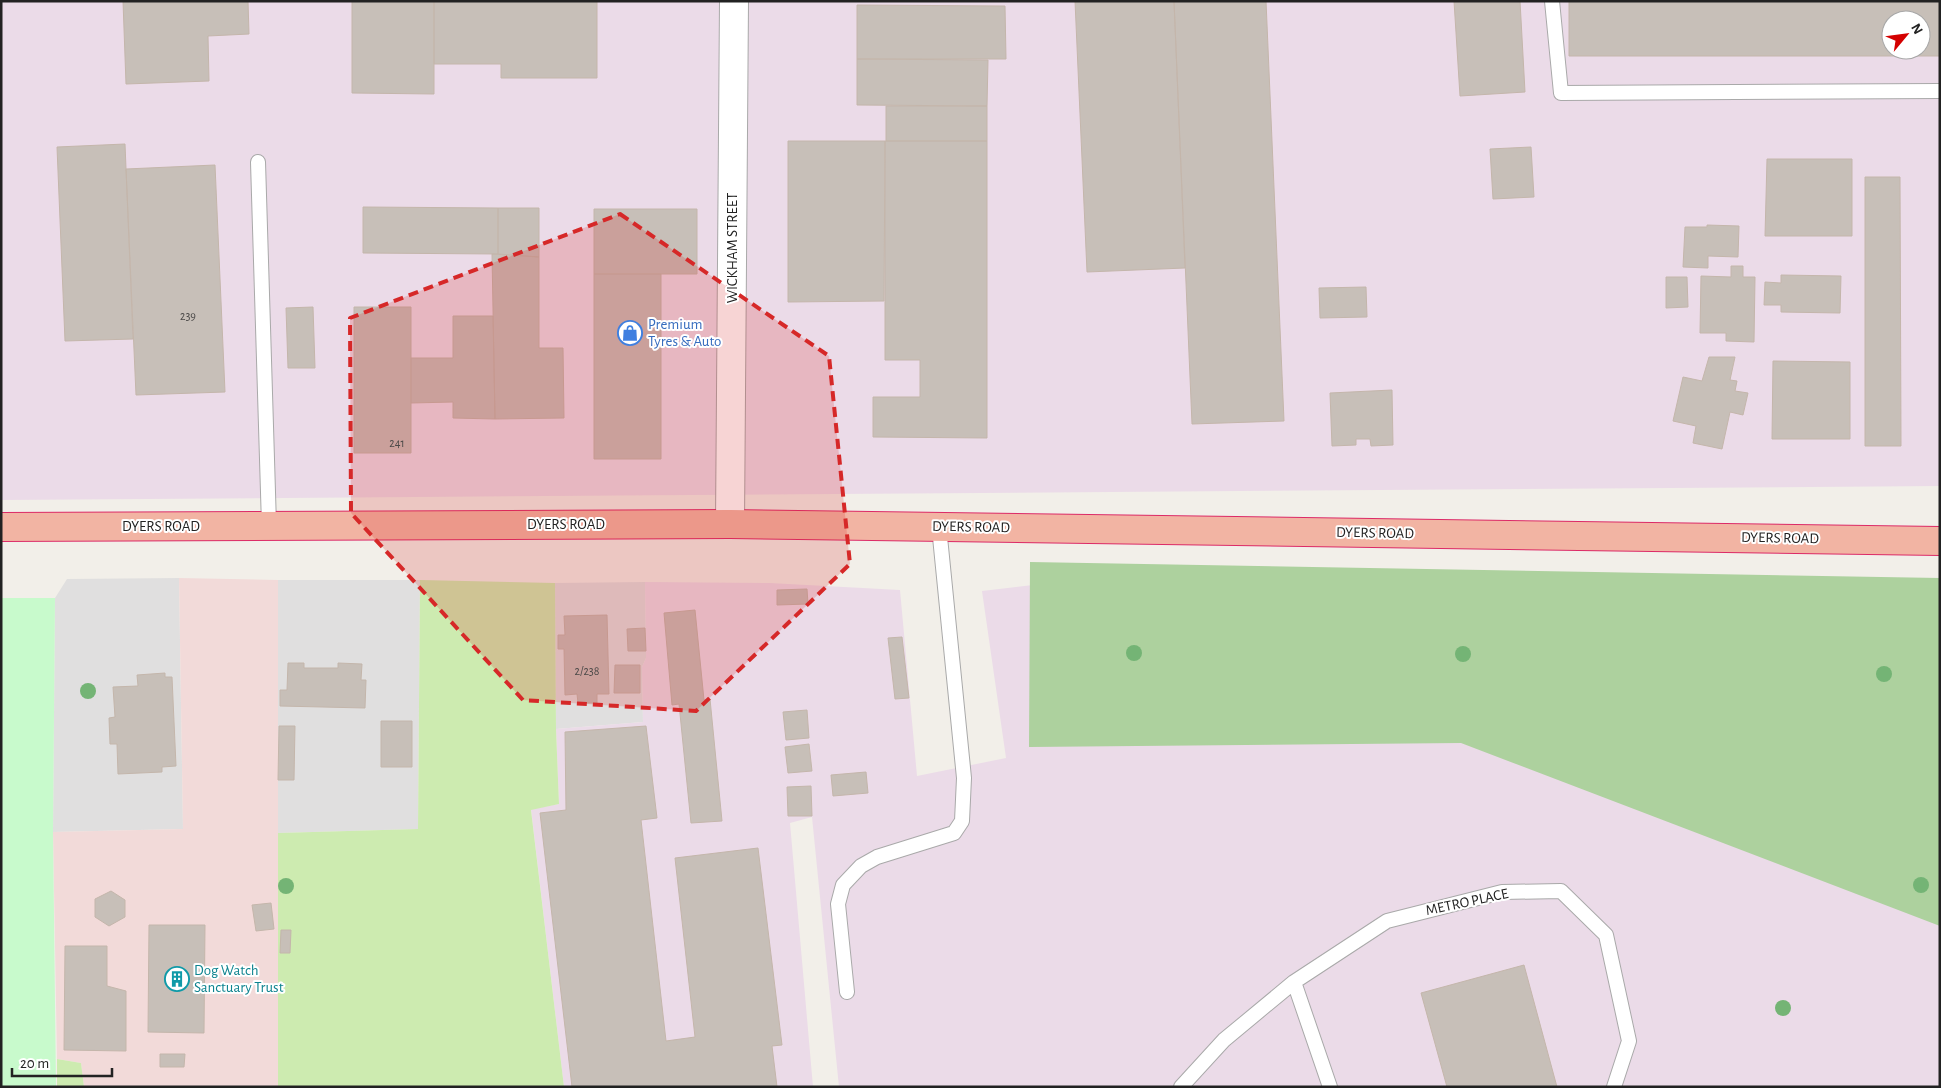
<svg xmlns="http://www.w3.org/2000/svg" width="1941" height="1088" font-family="'Alegreya Sans',sans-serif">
<rect width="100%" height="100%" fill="#f2efe9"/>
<path fill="#e0dfdf" d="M179,578L183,829L53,832L55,598L67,579Z
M278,580H420L418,829L278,833Z
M645,582L646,651V658L642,667L643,722L556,729L555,583Z"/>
<path fill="#f2dad9" d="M179,578L278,580V1087H84L81,1063L57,1059L53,832L183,829Z"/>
<path fill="#ebdbe8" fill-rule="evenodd" d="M1,1H1940V486L1,500ZM1891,20H1921V50H1891Z
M1093,578L1940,582V1087H839L812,817L790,823L813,1087H564L531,809L559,804L556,729L643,722L642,667L646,658V651L645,582L769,583L900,590L917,776L1006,758L982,591Z"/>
<path fill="#cdebb0" d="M420,580L555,583L556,729L559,804L531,810L564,1087H278V833L418,829Z
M57,1059L81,1063L84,1087H57Z"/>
<path fill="#add19e" d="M1030,562L1940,578V926L1461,743L1029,747Z"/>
<path fill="#c8facc" d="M1,598H55L53,832L56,1087H1Z"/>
<path fill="#c7bfb8" stroke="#c4b6ab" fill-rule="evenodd" d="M123,1H248L249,34L208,36L209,81L126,84Z
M352,1H434V94L352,93Z
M434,1H597V78H501V64H434Z
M1075,1H1174L1185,268L1087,272Z
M1174,1H1266L1284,421L1192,424Z
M1454,1H1520L1525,92L1460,96Z
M1569,1H1940V56H1569ZM1891,20H1921V50H1891Z
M857,5L1005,6L1006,59H857Z
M857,59L988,60L987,106L857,105Z
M886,106H987V141H886Z
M788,141H885L884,301L788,302Z
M885,141H987V438L873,437V397H920V360H885Z
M125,144L133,339L65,341L57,147Z
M1531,147L1534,197L1493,199L1490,149Z
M1767,159H1852V236H1765Z
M215,165L225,392L136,395L126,169Z
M1865,177H1900L1901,446H1865Z
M363,207L498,208V254L363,253Z
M498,208H539V257L498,254Z
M594,209H697V274H594Z
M1707,225L1739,226L1738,257L1708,256V268L1683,267L1685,227H1707Z
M492,254L539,257V348H563L564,418L495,419Z
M1731,266H1743V277H1755L1754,342L1726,341V333H1700L1701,276L1731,277Z
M594,274H661V459H594Z
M1781,275L1841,276L1840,313L1781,312V305H1764L1765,282L1781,283Z
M1666,277H1687L1688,307L1666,308Z
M1366,287L1367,317L1320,318L1319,288Z
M313,307L315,368H288L286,308Z
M354,307H411V453H354Z
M453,316H493L495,419L453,418V402L411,403V358H453Z
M1709,357H1735L1730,380L1737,381L1735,391L1748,393L1743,415L1730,412L1722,449L1693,443L1696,426L1673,421L1683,377L1702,381Z
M1773,361L1850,362V439H1772Z
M1392,390L1393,445L1371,446L1370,439H1356V445L1332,446L1330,393Z
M807,589L808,604L777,605V590Z
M695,610L704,700L710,699L722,821L691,823L679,704L672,705L664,613Z
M607,615L609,694H597V703H578L577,694L565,695L564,649H558V635H565L564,616Z
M645,628L646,651H628L627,629Z
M902,637L909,698L895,699L888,638Z
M288,663H304V668H338V663L362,664L361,680H366L365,708L280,706V690H287Z
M615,665H640V693H614Z
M165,673V677H172L176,766L162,767V772L118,774L117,744H110L109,718L115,717L113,687L138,686L137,675Z
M807,710L809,738L786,740L783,712Z
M381,721H412V767H381Z
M279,726H295L294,780H278Z
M646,726L657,818L641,820L666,1041L695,1037L675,858L758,848L782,1045L772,1046L777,1087H572L540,813L566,810L565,732Z
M809,744L812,771L788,773L785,747Z
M866,772L868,793L833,796L831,775Z
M811,786L812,816H788L787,787Z
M111,891L125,900V917L109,926L95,917V899Z
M271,903L274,929L256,931L252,905Z
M149,925H205L204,1033L148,1032Z
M281,930H291L290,953H280Z
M65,946H107V986L126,991V1051L64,1050Z
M1524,965L1557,1087H1447L1421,993Z
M160,1054H185L184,1067H160Z"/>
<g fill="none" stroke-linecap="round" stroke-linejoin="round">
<defs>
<path id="service" d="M1552,1L1561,93L1940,91
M258,162L269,525
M1294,982L1330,1087
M847,992L838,904L843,885L861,866L877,857L954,833L962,821L964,778L939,527
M1181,1087L1224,1040L1294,982L1387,921L1502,892L1561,891L1606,935L1629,1041L1614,1087"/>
<path id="tertiary" d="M730,524L734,1"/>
<path id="trunk" d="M1,527L730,524L1940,541"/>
</defs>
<use href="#service" stroke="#a9a9a9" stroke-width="16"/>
<use href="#tertiary" stroke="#a9a9a9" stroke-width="30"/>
<use href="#trunk" stroke="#dc2a67" stroke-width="30"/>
<use href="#service" stroke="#fff" stroke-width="14"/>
<use href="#tertiary" stroke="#fff" stroke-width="28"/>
<use href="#trunk" stroke="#f2b4a3" stroke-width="28"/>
</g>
<g fill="#74b475">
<circle cx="1134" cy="653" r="8"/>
<circle cx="1463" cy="654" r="8"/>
<circle cx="1884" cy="674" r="8"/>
<circle cx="88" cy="691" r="8"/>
<circle cx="1921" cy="885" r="8"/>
<circle cx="286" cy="886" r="8"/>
<circle cx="1783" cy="1008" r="8"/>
</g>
<path fill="#d62828" fill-opacity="0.2" stroke="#d62828" stroke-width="4" stroke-dasharray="10 6" stroke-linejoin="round" d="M620,214L829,356L850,564L696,711L523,700L351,513L350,318Z"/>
<defs>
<symbol id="shop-ring" viewBox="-11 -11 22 22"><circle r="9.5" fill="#fff" stroke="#3f7fe0" stroke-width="1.5"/><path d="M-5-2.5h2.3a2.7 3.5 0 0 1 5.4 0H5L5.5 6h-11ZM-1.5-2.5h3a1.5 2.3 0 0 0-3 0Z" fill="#3f7fe0"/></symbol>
<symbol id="building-ring" viewBox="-11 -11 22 22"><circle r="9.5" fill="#fff" stroke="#0f9aa8" stroke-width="1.5"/><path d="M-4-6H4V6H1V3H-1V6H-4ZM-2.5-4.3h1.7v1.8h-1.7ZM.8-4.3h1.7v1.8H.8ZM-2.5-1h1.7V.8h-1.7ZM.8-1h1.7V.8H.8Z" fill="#0f9aa8"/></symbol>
</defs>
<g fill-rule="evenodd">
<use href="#shop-ring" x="616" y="319" width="28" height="28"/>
<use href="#building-ring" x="163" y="965" width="28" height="28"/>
</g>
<g text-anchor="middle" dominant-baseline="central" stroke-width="4" stroke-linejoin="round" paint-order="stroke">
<g font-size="12" fill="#4b4948">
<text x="188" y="316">239</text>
<text x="397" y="443">241</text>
<text x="587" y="671">2/238</text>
</g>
<g font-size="15" fill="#222" stroke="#fff">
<text transform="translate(732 248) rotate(-90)">WICKHAM STREET</text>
<text x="566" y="524">DYERS ROAD</text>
<text x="161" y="526">DYERS ROAD</text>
<text transform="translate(971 527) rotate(1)">DYERS ROAD</text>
<text transform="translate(1375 533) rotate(1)">DYERS ROAD</text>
<text transform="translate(1780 538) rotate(1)">DYERS ROAD</text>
<text transform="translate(1467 902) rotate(-12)">METRO PLACE</text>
</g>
<g font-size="15" fill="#366cbe" stroke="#fff" text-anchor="start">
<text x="648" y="324">Premium<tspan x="648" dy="17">Tyres &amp; Auto</tspan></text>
</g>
<g font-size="15" fill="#0d838f" stroke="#fff" text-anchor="start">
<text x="194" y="970">Dog Watch<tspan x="194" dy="17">Sanctuary Trust</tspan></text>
</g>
</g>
<rect width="1941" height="1088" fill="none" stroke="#222222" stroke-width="5"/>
<g transform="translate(1906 35) rotate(61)"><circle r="24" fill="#ffffff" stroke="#a7a7a7"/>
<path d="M0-4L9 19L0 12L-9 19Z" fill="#d40000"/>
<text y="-8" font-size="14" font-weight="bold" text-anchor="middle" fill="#222222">N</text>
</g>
<path d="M12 1068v8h100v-8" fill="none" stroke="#222222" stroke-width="2.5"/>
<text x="20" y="1068" font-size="15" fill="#222222" stroke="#ffffff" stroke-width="4" paint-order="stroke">20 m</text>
</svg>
